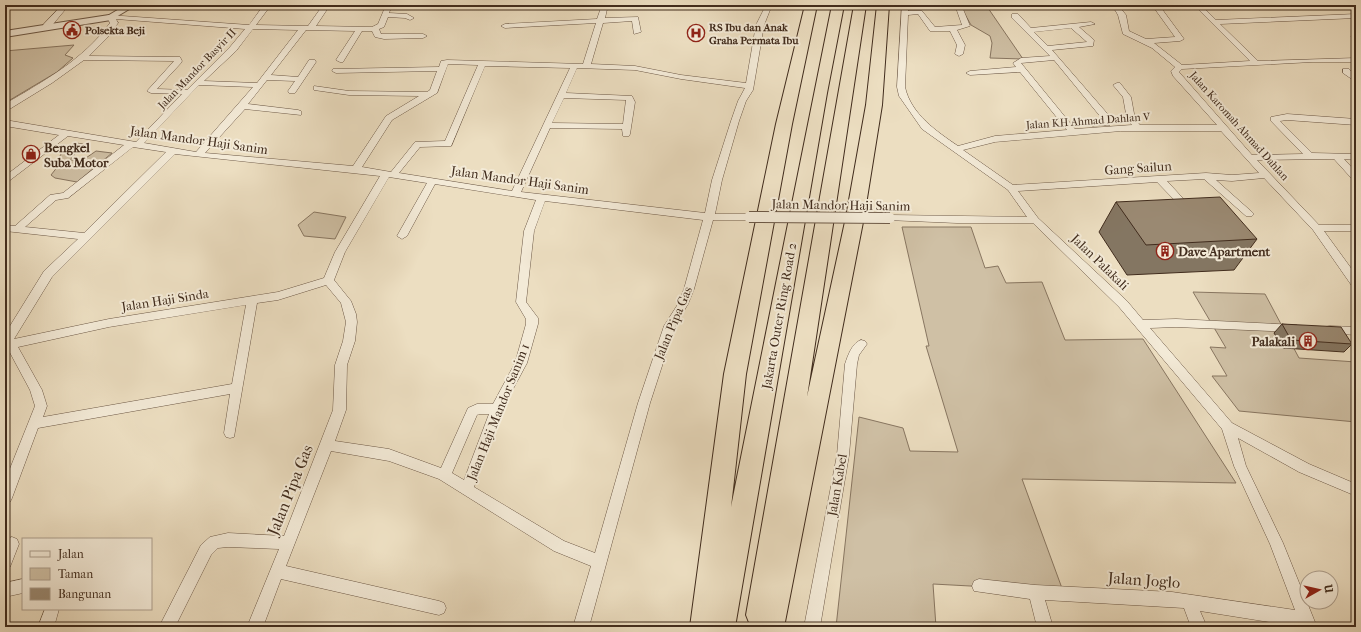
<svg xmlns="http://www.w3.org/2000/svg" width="1361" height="632" font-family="'IM FELL French Canon',serif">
<rect width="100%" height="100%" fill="#ecdec1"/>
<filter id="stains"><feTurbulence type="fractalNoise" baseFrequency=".005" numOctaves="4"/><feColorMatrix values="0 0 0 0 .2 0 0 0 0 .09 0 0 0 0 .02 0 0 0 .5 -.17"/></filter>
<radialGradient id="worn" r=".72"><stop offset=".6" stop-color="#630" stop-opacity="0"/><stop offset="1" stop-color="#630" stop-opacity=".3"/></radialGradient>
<path fill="#cfc0a5" stroke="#887661" d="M988,8L1023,59L990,58L992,43L990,36L971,25L962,9Z
M74,45L65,55L73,58L57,72L10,100H5V51Z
M76,143L83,144L70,160H83L96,151L112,153L77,182L55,178L51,175L62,161L60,155Z
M314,212L346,217L335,239L304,236L298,225Z
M902,227H971L985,268L998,266L1006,283L1042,282L1065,340L1143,339L1236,483L1022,479L1063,591L933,584L936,627H836L859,417L903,428L910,451L958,452L926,346H929Z
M1193,292L1265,294L1299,358L1356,362V422L1239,411L1212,376H1227L1210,347L1226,348Z"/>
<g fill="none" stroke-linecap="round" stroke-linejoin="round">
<defs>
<path id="minor" d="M5,5H12L5,10Z
M62,5H69L49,29H43V25Z
M264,5H271L256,25L308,26L323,5H330L316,26L372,27L378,24L386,5H392L389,13L407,14L414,18L410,20L405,18L388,17L384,27L379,29L381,34H423L427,36L423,38L384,39L375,37L372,31H362L343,62H340L336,60L355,31L306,30L271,75L298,77L309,60H315L316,62L295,93H289L288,91L295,81L267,80L248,104L298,110L301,111V115L245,109L205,153L353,166L386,116L419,96L349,95L314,90V86L349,91L427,92L430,90L437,71L336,73L332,71L333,69L439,67L441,61L447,60L583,64L596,23L505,28L501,26L505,24L597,19L602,5H608L605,18L638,17L641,32L634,34L632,21L603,23L591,64L635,66L681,75L746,83L756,25L766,5H772L764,25L753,90L746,101L739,121L722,180L715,214H749L754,217L749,220H713L694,289L688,304L675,326L650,403L589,627H573L591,566L554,551L439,479L389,461L331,451L286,566L439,601L444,603L446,608L444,613L439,615L281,579L263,627H247L279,549L228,547L218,548L211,555L175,627H159L201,545L210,537L228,533L284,536L333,410L335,365L343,341L346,322L341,303L326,285L278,300L257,303L234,437L230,438L226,437L224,433L230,394L38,428L12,498L10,502L5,504V481L35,406L30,390L8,349H5V334L44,271L78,239L5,231V225L15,226L50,195L63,193L124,145L68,136L5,184V176L59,135L5,126V120L136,142L182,94L151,93L147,91L174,61L84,60L52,83L8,110H5V104C44,81 83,60 110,23L107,17L108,15L249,25ZM116,19L245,29L230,47L187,90L157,89L181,63L182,61L180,57L89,56L107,38L118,23ZM253,29L298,30L257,83L204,81L236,51ZM448,64L478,65L445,141L415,142L391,172L362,167L392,120L437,93ZM485,66L570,68L512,191L399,173L420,147L451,146ZM577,68L635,70L681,79L745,88L738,101L731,121L712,180L705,213L521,192L550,128L622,129L623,136H629L630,134L635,102L632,96L566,93ZM199,85L253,87L196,152L144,143ZM564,98L626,100L623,124L552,123ZM133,147L166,152L84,233L25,227L56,200L68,198ZM175,154L380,176L335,252L324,278L278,292L109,319L14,339L52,277ZM389,177L427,183L397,236L402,239L407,236L435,184L536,200L524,231L516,302L526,319V324L515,363L493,404H477L468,408L441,468L389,449L335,441L346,410L347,365L355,341L357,322L356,314L351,301L334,280L345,252ZM545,201L703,220L684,289L678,304L664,326L638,403L595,553L564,541L474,487L506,402L527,363L538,324V318L526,302L534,231ZM246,305L232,384L43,417L47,406L42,390L18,347L109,327ZM479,414H489L464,480L452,473L477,415Z
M902,5H908V11H922L935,27L962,25L955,5H988L985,7L963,9L970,26L957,30L965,45L963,54L959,56L955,54L957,45L950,31H930L918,14L908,15L905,87C911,114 936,131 958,146L995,136L1067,130L1020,72L970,75L966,73L970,71L1016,67L1013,63L1021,58L1050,56L1012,18V14H1018L1031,28L1091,22L1095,24L1079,27L1094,40L1093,46L1052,50L1112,119L1113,121L1110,125L1092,126V122L1104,121L1054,60L1021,63L1075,129L1132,125L1127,119L1123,97L1113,85L1117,83H1120L1131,97L1135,119L1140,125H1217L1173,76L1171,71L1175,67L1152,48L1123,34L1118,15L1112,5H1118L1126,15L1129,31L1146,39L1175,37L1152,5H1159L1184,39L1180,41L1154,43L1182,65L1250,61L1194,5H1201L1216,20L1356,14V18L1220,24L1258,61L1356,58V62H1312L1182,69L1179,72L1252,155L1303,154L1271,121V117L1287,114L1356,119V125L1287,120L1280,121L1312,153L1356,154V160L1344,159L1356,172V181L1353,180L1334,159L1257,160L1319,225H1356V231H1324L1356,275V287L1352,286L1313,230L1264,178L1232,181L1216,180L1252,212L1254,214L1252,216H1246L1204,179L1167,181L1191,207L1193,209L1188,212L1185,211L1157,182L1018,191L1038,218L1127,301L1143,320L1176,319L1297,325L1299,328L1297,331L1293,332L1176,327L1150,328L1232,423L1309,464L1356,484V496L1299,472L1238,438L1246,466L1283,543L1317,627H1301L1200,611L1207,627H1191L1184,608L1045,600L1053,627H1037L1030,599L974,591L972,586L974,581L979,579L1035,585L1172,592L1295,610L1270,544L1234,466L1222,429L1119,307L1033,223H957L887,220L885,218L887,216L890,215L1027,217L1008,190L922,129L899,96L897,87ZM1071,28L1087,42L1048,46L1034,32ZM1121,131H1221L1259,173L1232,175L1206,173L1013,185L963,150L995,142Z
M1348,5H1356V10Z
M1343,69H1349L1356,76V82L1343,73Z
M1330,326L1356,327V335L1326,333L1324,330L1326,327Z
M861,340L865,341L867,344L859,355L857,364L849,455L820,627H804L837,455L845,364C848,355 852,343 861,340Z
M12,537L17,539L19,544L10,567L5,569V544L7,539Z
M23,579V593L5,597V583Z
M45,609H59L54,627H38Z"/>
<path id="tertiary" d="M126,5H136L111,20L5,37V31L109,15Z"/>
<path id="motorway" d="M805,5H817L792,124L746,374L731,507L832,5H844L827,93L735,627H690L724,374L776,124Z
M854,5H866L807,397L846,217L866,105L877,5H889L882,105L864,217L784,627H756L750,625L746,615Z"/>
</defs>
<use href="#minor" stroke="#6c5846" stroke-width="1"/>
<use href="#tertiary" stroke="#6c5846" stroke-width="2"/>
<use href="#motorway" stroke="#412c1d" stroke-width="2"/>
<use href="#minor" fill="#f3ead7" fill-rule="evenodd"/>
<use href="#tertiary" fill="#f3ead7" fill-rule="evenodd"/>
<use href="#motorway" fill="#ecdec1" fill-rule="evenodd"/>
<defs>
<path id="minor-bridge" d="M749,217L890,218"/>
</defs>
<use href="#minor-bridge" stroke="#6c5846" stroke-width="12" stroke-linecap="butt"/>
<use href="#minor-bridge" stroke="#f3ead7" stroke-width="10"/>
</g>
<path fill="#847662" stroke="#412c1d" d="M1356,30V41L1351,37Z
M1116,202L1257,239L1234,270L1127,275L1099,232Z
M1282,324L1352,344L1344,352L1283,348L1274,333Z"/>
<path fill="#9a8972" stroke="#412c1d" d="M1220,197L1257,239L1146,245L1116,202Z
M1282,324L1341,327L1352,344L1291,340Z"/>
<defs>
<symbol id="civic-ring" viewBox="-11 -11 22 22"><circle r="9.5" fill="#f3ead7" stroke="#8f2418" stroke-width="1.5"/><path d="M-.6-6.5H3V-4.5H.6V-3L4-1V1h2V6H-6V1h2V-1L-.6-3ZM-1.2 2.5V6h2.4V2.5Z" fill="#8f2418"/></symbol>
<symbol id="hospital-ring" viewBox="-11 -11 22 22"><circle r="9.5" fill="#f3ead7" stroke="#8f2418" stroke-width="1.5"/><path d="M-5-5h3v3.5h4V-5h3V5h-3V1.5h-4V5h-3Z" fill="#8f2418"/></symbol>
<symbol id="shop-ring" viewBox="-11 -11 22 22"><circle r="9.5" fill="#f3ead7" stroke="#8f2418" stroke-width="1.5"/><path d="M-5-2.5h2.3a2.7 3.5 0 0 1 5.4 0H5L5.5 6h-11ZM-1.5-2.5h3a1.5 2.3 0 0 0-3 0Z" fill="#8f2418"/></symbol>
<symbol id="building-ring" viewBox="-11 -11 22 22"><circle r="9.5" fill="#f3ead7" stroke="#8f2418" stroke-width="1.5"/><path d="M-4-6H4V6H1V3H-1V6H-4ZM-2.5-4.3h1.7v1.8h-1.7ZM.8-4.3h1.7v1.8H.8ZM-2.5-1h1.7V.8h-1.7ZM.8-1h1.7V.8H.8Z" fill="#8f2418"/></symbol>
</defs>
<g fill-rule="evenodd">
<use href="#civic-ring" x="62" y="20" width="20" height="20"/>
<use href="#hospital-ring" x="686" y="23" width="20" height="20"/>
<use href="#shop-ring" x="21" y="144" width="20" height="20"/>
<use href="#building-ring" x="1155" y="241" width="20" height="20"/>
<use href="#building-ring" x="1298" y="331" width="20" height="20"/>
</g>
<g text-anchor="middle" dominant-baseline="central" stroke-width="4" stroke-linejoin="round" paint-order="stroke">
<g font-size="11" font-weight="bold" fill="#412c1d" stroke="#f3ead7" text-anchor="start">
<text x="709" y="27">RS Ibu dan Anak<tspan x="709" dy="13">Graha Permata Ibu</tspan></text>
<text x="85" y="30">Polsekta Beji</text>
</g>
<g font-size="11" fill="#412c1d" stroke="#f3ead7">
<text transform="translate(197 69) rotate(-46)">Jalan Mandor Basyir II</text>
<text transform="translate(1088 121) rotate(-4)">Jalan KH Ahmad Dahlan V</text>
<text transform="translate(1239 126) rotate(48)">Jalan Karomah Ahmad Dahlan</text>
</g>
<g font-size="13" fill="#412c1d" stroke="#f3ead7">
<text transform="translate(199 140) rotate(8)">Jalan Mandor Haji Sanim</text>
<text transform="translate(1138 168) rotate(-4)">Gang Sailun</text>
<text transform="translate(520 180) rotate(8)">Jalan Mandor Haji Sanim</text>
<text transform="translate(841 205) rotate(1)">Jalan Mandor Haji Sanim</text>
<text transform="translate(1100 262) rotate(44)">Jalan Palakali</text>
<text transform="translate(165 300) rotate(-9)">Jalan Haji Sinda</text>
<text transform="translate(779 316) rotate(-80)">Jakarta Outer Ring Road 2</text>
<text transform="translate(673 323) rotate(-67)">Jalan Pipa Gas</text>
<text transform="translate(498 412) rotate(-68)">Jalan Haji Mandor Sanim 1</text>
<text transform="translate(837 485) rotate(-80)">Jalan Kabel</text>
</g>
<g font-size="13" font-weight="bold" fill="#412c1d" stroke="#f3ead7" text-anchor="start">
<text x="44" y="147">Bengkel<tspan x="44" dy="15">Suba Motor</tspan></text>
<text x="1178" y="251">Dave Apartment</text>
<text x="1295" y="341" text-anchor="end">Palakali</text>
</g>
<g font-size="16" fill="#412c1d" stroke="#f3ead7">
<text transform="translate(290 490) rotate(-68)">Jalan Pipa Gas</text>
<text transform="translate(1144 580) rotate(4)">Jalan Joglo</text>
</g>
</g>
<rect width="1361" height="632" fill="none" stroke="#ecdec1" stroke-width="20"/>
<rect x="6" y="6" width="1349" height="620" fill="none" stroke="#412c1d" stroke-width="2"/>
<rect x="10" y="10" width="1341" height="612" fill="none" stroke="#412c1d"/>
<rect x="22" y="538" width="130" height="72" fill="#f3ead7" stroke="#ac9e8d"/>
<rect x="30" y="551" width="20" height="6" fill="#f3ead7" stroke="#ac9e8d"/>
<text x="58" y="558" font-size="12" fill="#412c1d">Jalan</text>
<rect x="30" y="568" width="20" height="12" fill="#cfc0a5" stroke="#ac9e8d"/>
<text x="58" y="578" font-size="12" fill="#412c1d">Taman</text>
<rect x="30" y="588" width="20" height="12" fill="#9a8972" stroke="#ac9e8d"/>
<text x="58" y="598" font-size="12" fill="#412c1d">Bangunan</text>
<g transform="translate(1319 590) rotate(82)"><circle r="19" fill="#f3ead7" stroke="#ac9e8d"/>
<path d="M0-3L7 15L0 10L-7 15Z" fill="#8f2418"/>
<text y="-6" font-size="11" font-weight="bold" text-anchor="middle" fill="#412c1d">U</text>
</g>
<rect width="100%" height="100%" filter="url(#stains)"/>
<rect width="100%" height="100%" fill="url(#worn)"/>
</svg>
